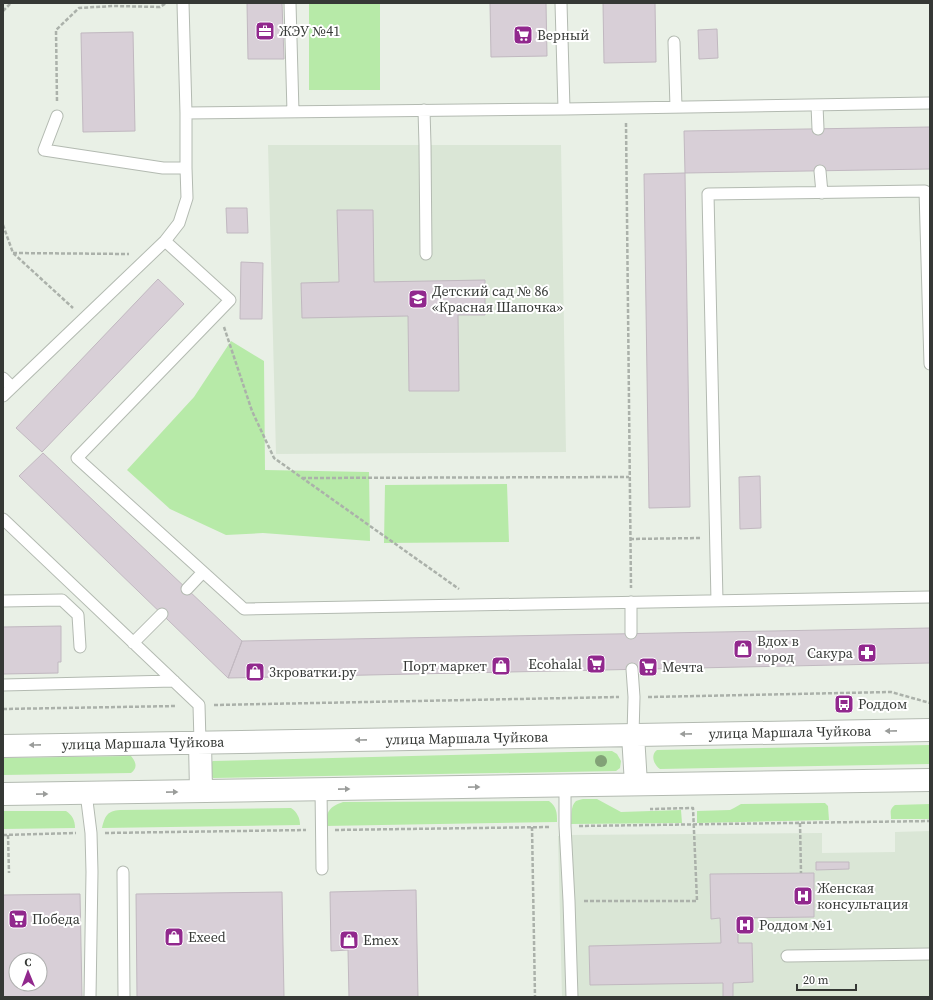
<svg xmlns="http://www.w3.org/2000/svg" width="933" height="1000" font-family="'Source Serif 4',serif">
<rect width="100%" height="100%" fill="#e9f0e6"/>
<path fill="#dae6d6" d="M268,145H561L566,452L276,454Z
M930,831V997H562L558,836L566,835L822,833V853L895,852V832Z"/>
<path fill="#b7eaa8" d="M309,3H380V90H309Z
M231,341L264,361L265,470L369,472L370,541L263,533L226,535L170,509L127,470L194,397Z
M507,484L509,542L384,543L385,485Z
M930,745V764L660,769C654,765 650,755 657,750Z
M612,751L617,754L621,761L620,768L616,771L213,778L209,773L210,763L213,761Z
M131,756C136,762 138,768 131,773L3,775V758Z
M583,799H597L621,812L681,810L682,823L571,824C572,817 570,806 576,801C578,800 580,800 583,799Z
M549,801C557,807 557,813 557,822L325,826C327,811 329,807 343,802Z
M823,803H825L828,806L829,820L697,823V811L730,810L734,808L741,804Z
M930,804V819H891C891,812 889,810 895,805Z
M291,808C297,812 300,818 300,825L102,828C105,816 107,811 120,810Z
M3,811H66C72,815 75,820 75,828L3,829Z"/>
<path fill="#d8cfd7" stroke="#c1b8c0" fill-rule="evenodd" d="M247,3H282L284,59H248Z
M490,3H546L547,56L491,57Z
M603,3H655L656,62L604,63Z
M717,29L718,58L699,59L698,30Z
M133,32L135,131L83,132L81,33Z
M930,127V169L685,173L684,131Z
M685,173L690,507L649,508L644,174Z
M226,208H247L248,233H227Z
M337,210H373L374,282L485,280V315H458L459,391H409L408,316L302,318L301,283L339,282Z
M241,262L263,263L262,319H240Z
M158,279L184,304L42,452L16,428Z
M43,453L242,641L228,678L19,476Z
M760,476L761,528L740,529L739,477Z
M61,626V662H58V673L3,674V627Z
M930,628V663L228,678L242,641Z
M816,862H849V869L816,870Z
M814,873V917L738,918V943H752L753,982L733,983V997H723V983L590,985L589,946L721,943L720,918L711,919L710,874Z
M416,890L418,997H349L348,950L331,951L330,892Z
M282,892L284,997H137L136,894Z
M80,894L82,997H3V895ZM16,960H40V984H16Z"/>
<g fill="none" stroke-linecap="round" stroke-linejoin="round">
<defs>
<path id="lane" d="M183,3L186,113
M290,3L293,112
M674,42L676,107
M817,105L818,129
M564,109L930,103
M424,110L425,145L426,254
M57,116L44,150L163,168H186
M820,171L822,193
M165,241L230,300L77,458L244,609L930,597
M3,378L12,387
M3,396L165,241L179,223L187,198L186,168V113L564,109L561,3
M3,519L199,705L200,742
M187,589L203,572
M3,601L62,600L78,615L80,647
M717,601L708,194L925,191L930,364
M631,602V633
M133,643L162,614
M632,669L634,697L633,735
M3,685L174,681
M565,785V826L569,901L572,997
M321,789L322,869
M86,793L91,833L92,872L90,997
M123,872L124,997
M787,956L930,954"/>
<path id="secondary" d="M633,735L636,784
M200,742L201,791
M3,746L930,730
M3,794L930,780"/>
</defs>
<use href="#lane" stroke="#b3bab1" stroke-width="13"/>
<use href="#secondary" stroke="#b3bab1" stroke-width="24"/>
<path stroke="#abb1aa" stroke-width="2.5" stroke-dasharray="4 2" stroke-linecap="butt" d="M3,11L11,3
M57,101L56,30L79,8L113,6L160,7L166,3
M626,123L631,588
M3,225L13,253L73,308
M13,253L129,254
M224,327L252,411L274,458L459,589
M302,478L629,477
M630,539L702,538
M648,697L891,692L930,703
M214,705L619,697
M3,709L177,706
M800,823L801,873
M579,826L930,821
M532,827L535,997
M335,830L550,827
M105,833L306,830
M3,835L76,833
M8,835L9,873
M584,901H697L693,808L650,809"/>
<use href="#lane" stroke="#fff" stroke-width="11"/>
<use href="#secondary" stroke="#fff" stroke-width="22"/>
</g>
<circle fill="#82a277" cx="601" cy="761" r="6"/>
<defs><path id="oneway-solid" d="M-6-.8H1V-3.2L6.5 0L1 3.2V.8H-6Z"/></defs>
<g fill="#9a9c9a">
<use href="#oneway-solid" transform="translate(891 731) rotate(179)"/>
<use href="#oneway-solid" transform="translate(686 734) rotate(179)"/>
<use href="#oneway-solid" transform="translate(361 740) rotate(179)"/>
<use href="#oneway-solid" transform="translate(35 745) rotate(179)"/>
<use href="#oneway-solid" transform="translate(474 787) rotate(-1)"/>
<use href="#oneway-solid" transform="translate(344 789) rotate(-1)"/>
<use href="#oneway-solid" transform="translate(172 792) rotate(-1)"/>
<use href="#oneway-solid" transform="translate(42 794) rotate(-1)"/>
</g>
<defs>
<symbol id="office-square" viewBox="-11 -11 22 22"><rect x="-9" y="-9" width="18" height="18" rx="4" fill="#91288d" stroke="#fff"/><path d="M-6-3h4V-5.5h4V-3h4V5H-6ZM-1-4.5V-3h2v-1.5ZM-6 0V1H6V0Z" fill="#fff"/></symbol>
<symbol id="supermarket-square" viewBox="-11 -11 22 22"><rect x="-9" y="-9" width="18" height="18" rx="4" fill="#91288d" stroke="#fff"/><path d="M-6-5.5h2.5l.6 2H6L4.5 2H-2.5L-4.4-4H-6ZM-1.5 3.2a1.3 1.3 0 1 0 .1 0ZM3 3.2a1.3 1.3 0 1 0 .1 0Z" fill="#fff"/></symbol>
<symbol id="school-square" viewBox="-11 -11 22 22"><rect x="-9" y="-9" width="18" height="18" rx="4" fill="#91288d" stroke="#fff"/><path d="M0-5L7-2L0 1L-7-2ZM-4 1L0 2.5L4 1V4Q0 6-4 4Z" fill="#fff"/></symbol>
<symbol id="shop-square" viewBox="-11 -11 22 22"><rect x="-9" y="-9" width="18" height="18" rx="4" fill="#91288d" stroke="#fff"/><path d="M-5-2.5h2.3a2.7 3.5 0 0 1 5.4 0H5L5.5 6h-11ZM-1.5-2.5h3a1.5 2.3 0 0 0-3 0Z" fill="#fff"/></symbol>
<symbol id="pharmacy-square" viewBox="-11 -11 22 22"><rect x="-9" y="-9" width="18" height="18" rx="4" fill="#91288d" stroke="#fff"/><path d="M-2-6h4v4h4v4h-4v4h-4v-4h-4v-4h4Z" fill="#fff"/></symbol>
<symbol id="bus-square" viewBox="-11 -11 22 22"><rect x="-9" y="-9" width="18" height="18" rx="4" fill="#91288d" stroke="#fff"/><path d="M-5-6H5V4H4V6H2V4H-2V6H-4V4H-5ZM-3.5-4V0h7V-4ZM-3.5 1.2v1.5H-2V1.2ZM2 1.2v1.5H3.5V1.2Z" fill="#fff"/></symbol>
<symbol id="hospital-square" viewBox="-11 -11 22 22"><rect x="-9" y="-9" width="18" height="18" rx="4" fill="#91288d" stroke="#fff"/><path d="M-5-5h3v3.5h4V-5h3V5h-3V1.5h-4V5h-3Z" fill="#fff"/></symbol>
</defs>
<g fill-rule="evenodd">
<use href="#office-square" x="254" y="20" width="22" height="22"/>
<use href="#supermarket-square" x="512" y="24" width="22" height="22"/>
<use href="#school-square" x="407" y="288" width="22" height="22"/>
<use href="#shop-square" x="732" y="638" width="22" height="22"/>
<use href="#pharmacy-square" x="856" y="642" width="22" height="22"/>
<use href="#supermarket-square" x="585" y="653" width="22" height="22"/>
<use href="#shop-square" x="490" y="655" width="22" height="22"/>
<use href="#supermarket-square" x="637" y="656" width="22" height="22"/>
<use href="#shop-square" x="244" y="661" width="22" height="22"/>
<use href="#bus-square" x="833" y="693" width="22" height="22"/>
<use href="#hospital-square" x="792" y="885" width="22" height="22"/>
<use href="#supermarket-square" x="7" y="908" width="22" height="22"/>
<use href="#hospital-square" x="734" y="914" width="22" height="22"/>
<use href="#shop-square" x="163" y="926" width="22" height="22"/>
<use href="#shop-square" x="338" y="929" width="22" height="22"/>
</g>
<g text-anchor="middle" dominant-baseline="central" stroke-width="4" stroke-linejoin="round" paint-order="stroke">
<g font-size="14" fill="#353835" stroke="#fff" text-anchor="start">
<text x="279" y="31">ЖЭУ №41</text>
<text x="537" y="35">Верный</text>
<text x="432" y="291">Детский сад № 86<tspan x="432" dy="16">«Красная Шапочка»</tspan></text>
<text x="757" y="641">Вдох в<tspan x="757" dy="16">город</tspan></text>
<text x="853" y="653" text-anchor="end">Сакура</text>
<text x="582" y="664" text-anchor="end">Ecohalal</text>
<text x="487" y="666" text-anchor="end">Порт маркет</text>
<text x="662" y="667">Мечта</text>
<text x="269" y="672">3кроватки.ру</text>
<text x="858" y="704">Роддом</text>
<text x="817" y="888">Женская<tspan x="817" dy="16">консультация</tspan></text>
<text x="32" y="919">Победа</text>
<text x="759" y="925">Роддом №1</text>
<text x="188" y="937">Exeed</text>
<text x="363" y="940">Emex</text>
</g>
<g font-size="14" fill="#353835" stroke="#fff">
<text transform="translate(790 732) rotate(-1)">улица Маршала Чуйкова</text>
<text transform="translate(467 738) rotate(-1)">улица Маршала Чуйкова</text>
<text transform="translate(143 743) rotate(-1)">улица Маршала Чуйкова</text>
</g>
</g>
<rect width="933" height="1000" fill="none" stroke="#353835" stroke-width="8"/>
<g transform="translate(28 972) rotate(359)"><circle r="19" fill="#ffffff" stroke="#aeafae"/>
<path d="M0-3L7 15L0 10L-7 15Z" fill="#91288d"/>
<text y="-6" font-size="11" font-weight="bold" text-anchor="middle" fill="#353835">С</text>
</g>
<path d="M797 984v6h59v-6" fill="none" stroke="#353835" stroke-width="2"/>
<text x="803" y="984" font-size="12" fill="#353835" stroke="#ffffff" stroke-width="3" paint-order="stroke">20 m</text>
</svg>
